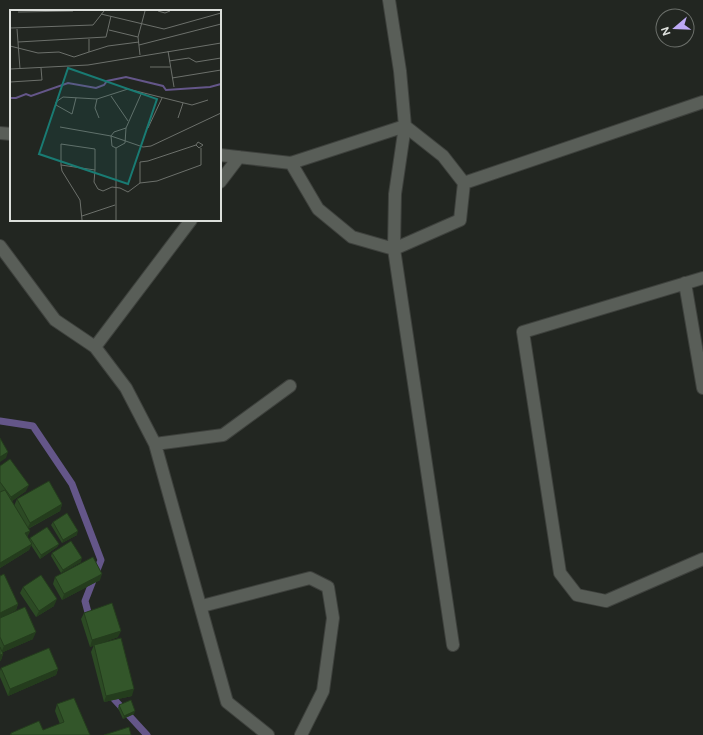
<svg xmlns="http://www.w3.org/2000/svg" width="703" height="735" font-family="Figtree,sans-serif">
<rect width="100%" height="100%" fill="#222621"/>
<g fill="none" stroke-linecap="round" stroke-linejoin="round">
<path stroke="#645689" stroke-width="7" d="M0,421L33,426L72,484L101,560L85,601L90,620
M111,693L113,698L147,735"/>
<defs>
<path id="minor" d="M389,0L400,71L405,126L395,194L394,249L453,645
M0,133L11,134
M220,155L291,163L405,126L443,156L464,183L460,220L394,249L352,237L318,209L291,163
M220,182L239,157
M464,183L703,102
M0,246L55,320L95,347L126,388L155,444L227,702L268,735
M703,278L523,332L560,573L577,595L606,601L703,559
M685,283L703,388
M95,347L191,220
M155,444L223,435L290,386
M202,606L310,578L328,587L333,618L323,691L301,735"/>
</defs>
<use href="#minor" stroke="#3e413d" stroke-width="14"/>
<use href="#minor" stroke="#595e58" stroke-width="12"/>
</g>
<path fill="#2c4a24" d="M0,466L26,491L12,501L14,506L17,499L62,504L60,511L28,529L30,531L27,537L29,540L30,538L59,544L57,547L40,559L31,545L29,550L0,568Z
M53,522L77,535L62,543L51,525Z
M52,553L81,562L61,573L51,556Z
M0,576L18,604L16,610L6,615L33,639L3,652V654L1,660L0,661Z
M55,577L100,580L62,600L53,584Z
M23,587L54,606L36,617L20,593Z
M84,613L118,637L90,647L81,619Z
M94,645L132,696L104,702L91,652Z
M1,668L58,669L56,675L8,696L0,677V671Z
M57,704L90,735H10L11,733L43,730L60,724L55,711Z
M119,705L134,714L123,719L118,708Z"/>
<path fill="#243c1d" d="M8,452L6,458L0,462V457Z
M29,485L26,491L8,504L11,497Z
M62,504L60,511L27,529L30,523Z
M30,531L27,537L25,533Z
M78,531L77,535L62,543L63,540Z
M32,544L29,550L0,568V563Z
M59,544L57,547L40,559L41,555Z
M82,558L81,562L61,573L63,570Z
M102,574L100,580L62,600L64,594Z
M57,599L54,606L36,617L39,611Z
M18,604L16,610L0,618V613Z
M121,631L118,637L90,647L92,640Z
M36,632L33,639L1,653L4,646Z
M3,654L1,660L0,661V655Z
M58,669L56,675L8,696L10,689Z
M134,689L132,696L104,702L106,696Z
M135,711L134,714L123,719L124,716Z"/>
<path fill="#33562a" stroke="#243c1d" d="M0,438L8,452L0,457Z
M10,459L29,485L11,497L0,482V466Z
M49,481L62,504L30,523L17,499Z
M5,490L30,531L25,533L32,544L0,563V492Z
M67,513L78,531L63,540L53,522Z
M47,527L59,544L41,555L30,538Z
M71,541L82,558L63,570L52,553Z
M93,557L102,574L64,594L55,577Z
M4,574L18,604L0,613V576Z
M41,575L57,599L39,611L23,587Z
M112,603L121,631L92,640L84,613Z
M25,607L36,632L4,646L0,637V618Z
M121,638L134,689L106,696L94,645Z
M0,647L3,654L0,655Z
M49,648L58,669L10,689L1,668Z
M74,698L90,735H11V733L39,721L43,730L64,722L57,704Z
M131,700L135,711L124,716L119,705Z
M129,727L131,735H104Z"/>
<g transform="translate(10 10)">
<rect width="211" height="211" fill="#222621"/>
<path fill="none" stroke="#645689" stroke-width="2" d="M0,88H6L16,84L21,86L58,73L86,78L94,75L97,71L116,67L153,76L156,80L200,77L211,74"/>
<path fill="none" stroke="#6c706b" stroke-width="1" d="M148,1L155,3L160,1M8,2L63,1M91,4L154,19L211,3M0,18L83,15L94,1M7,19L10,59M99,20L128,27M79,29V42L98,36L129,32M8,32L96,27L101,6M129,35L211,14M0,36L28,43L49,42L64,47L79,42M158,41L164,77M130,45L128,27L135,1M159,51L179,48L186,52L211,48M140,57H160M0,59L78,55L211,33M162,68L211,60M0,72L32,70L31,58M101,86L118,111M66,88L62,104L46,95V92L53,87L87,89L118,79L182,95L198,90M87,89L85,98L89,108M168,108L173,93M50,117L101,126L133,137L141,136L211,103M116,118L104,122L101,126L102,136L106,138L115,133L116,118L132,82M138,118L152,88M106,138V210M51,155L52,161L70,190L72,210M85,160L51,155V134L85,139V160L84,172L88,179L93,181L102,177L110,178L118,182L130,173V152L138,151L186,135L188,132L193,135L189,138L186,135M130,173L147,171L191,155V138M72,206L105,195"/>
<path fill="#197b73" fill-opacity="0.15" stroke="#197b73" stroke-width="2" d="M58,58L147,89L118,174L29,144Z"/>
<rect width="211" height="211" fill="none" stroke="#dcdfdb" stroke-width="2"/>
</g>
<g transform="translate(675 28) rotate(251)"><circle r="19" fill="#222621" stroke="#6c706b"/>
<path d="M0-3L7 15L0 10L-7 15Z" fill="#bda9f5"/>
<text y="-6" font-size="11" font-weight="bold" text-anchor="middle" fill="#dcdfdb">N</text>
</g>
</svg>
